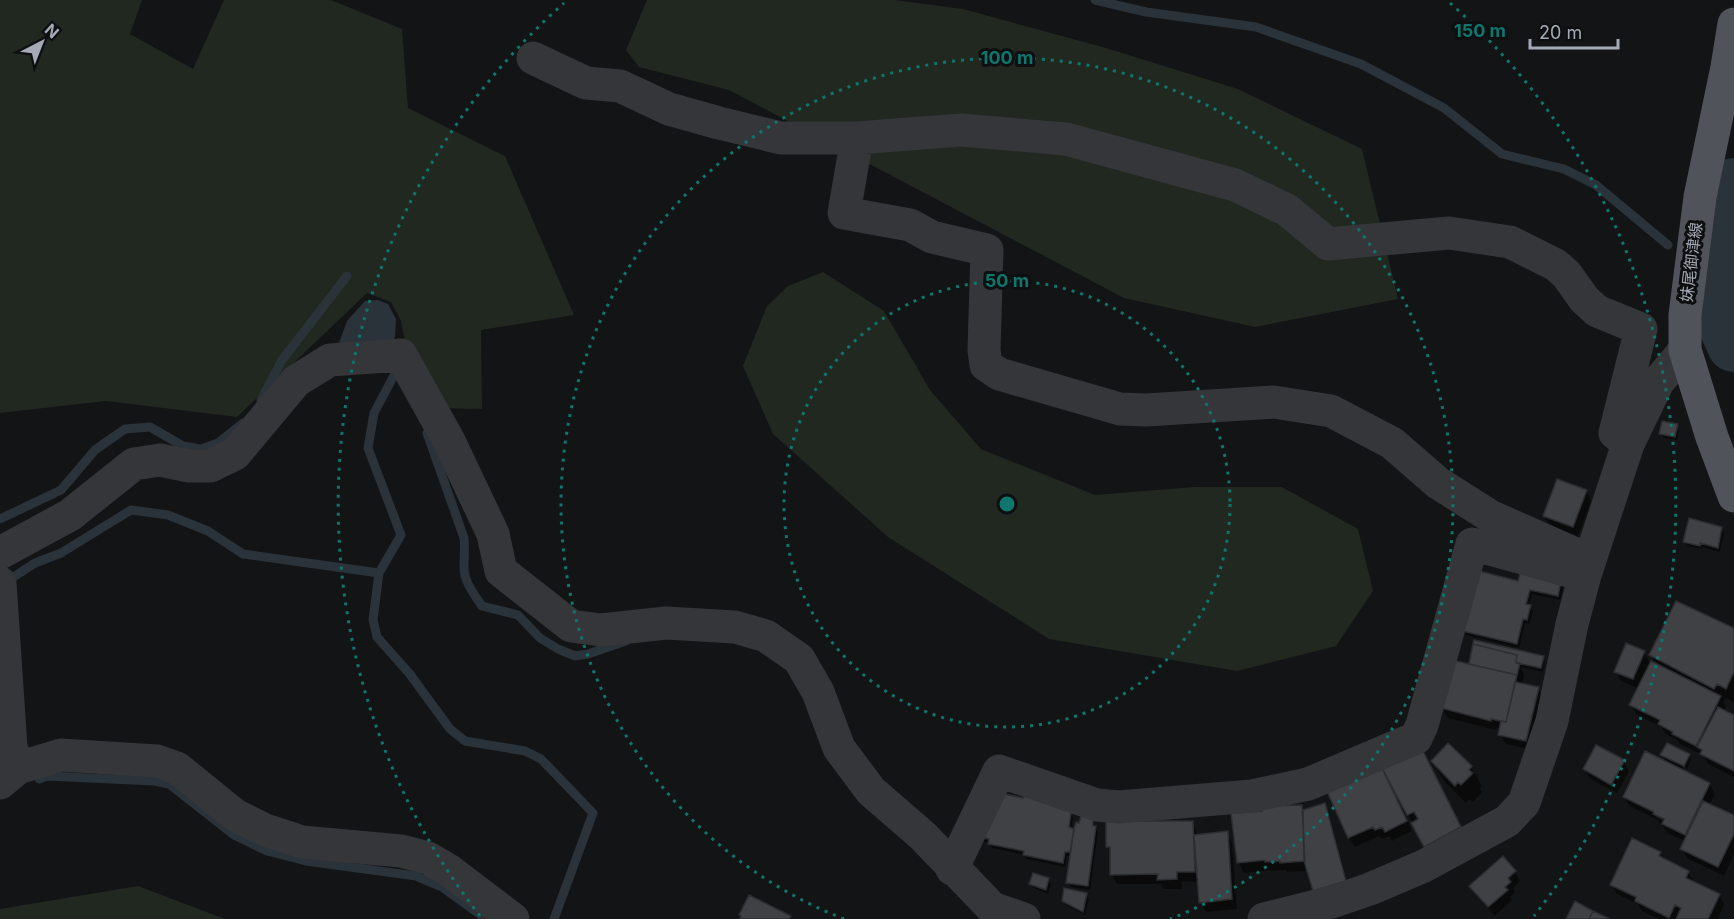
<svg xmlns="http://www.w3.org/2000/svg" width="1734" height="919" font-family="Inter,'Noto Sans JP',sans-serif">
<rect width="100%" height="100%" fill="#131415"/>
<path fill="#202820" d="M0,0H142L130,34L193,69L224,0H331L402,29L408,108L505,156L574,315L481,330L482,409L441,408L408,356L401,321L391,302L367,293L237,417L106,401L0,413Z
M647,0H895L963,9L1106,48L1238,89L1362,149L1398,299L1255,327L1124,298L729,90L639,67L626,50Z
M823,272L884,311L930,390L981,449L1095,495L1195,487H1282L1358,529L1373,591L1336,646L1237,671L1049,639L888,537L773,434L743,366L767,306L788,286Z
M138,886L225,919H0V909Z"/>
<path fill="#2a3339" d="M378,300L388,304L396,319L395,337L387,350L338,346L347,321L365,301Z"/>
<path fill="#0007" fill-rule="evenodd" d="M1677,426L1679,430L1677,440L1664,438L1661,433Z
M1586,491L1591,501L1578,536L1550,526L1544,516Z
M1721,529L1724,533L1720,552L1702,547V549L1688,546L1685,542Z
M1564,582L1560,600L1532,594L1529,606L1533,611L1529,624L1525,623L1519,648L1466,635L1463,631L1519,583Z
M1734,630V702L1725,698L1723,702L1726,707L1724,711L1734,717V777L1708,764L1703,755L1680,744L1677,740L1666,734L1661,727L1636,714L1631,705L1639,689L1621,681L1616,672L1644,652L1651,665H1656L1651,655Z
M1543,658L1545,662L1543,672L1522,667L1521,669L1524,674L1522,685L1538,689L1544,698L1532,750L1506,744L1500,734L1501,729L1496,728V730L1448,718L1442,708L1470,666Z
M1448,745L1471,767L1482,786L1480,788L1482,792L1473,802L1469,799L1466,803L1443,780L1433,761Z
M1662,755L1689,756L1691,760L1687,769L1681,759L1679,761L1685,772L1709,784L1715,794L1709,805L1734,817V854L1724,876L1687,858L1682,849L1685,841L1669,834L1658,820L1630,806L1624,797L1667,763ZM1655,814L1671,821L1670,824L1655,817Z
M1427,760L1465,837L1430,856L1404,806L1402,807L1412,831L1392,841L1389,836L1382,839L1379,836L1355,847L1349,837L1379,764Z
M1623,761L1629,771L1617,793L1590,779L1585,769Z
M1324,805L1329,814L1350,891L1309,871L1287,872L1286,870L1272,871L1271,870L1244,873L1239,863L1233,814L1302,807L1304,811Z
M1070,813L1073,818L1071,829L1075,830L1092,819L1098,832L1090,890L1071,887L1068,882L1071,856H1067L1065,867L1027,859L1025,855L992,848L990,843L979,841L976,837Z
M1192,823L1198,836L1227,833L1232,843L1237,909L1206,912L1200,902L1199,882L1182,881V889H1164L1161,884H1117L1112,875V853L1108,847Z
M1660,853L1664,860L1688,872L1694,882L1719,895L1724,904L1718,919H1659L1642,911L1638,904L1617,894L1611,885Z
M1515,872L1520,881L1513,888L1515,892L1510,897L1512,900L1495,916L1477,896L1471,887Z
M1048,879L1051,884L1048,894L1034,888L1031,884Z
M1086,894L1089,899L1085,915L1066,905L1063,901Z"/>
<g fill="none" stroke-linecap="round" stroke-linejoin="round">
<path stroke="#2a3339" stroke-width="9" d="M1095,0L1146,12L1256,27L1361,64L1444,108L1502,154L1564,169L1596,185L1668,245
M1709,273L1716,279
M261,400L282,360L347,276
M427,433L464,538C465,548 464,557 464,567C464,582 474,594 482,606L518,615L540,638L558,649L575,656L588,654L626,641
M0,519L61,490L95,450L125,429L150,427L183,446L201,449L218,443L243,423
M379,573L401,535L368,448L374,413L398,368V364
M12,578L35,563L61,553L131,510L168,515L208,531L243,554L379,573L373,620L377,637L409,673L450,729L465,741L525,751L541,759L593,813L554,919
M39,779L47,776L154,781L169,784L234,835L267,851L306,861L416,876L442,887L481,915"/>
<path stroke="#2a3339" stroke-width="54" d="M1734,185L1716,279L1719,312L1734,345"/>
</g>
<path fill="#3f4145" stroke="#2d2e31" stroke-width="1.5" d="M1662,421L1678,424L1675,437L1659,434Z
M1557,479L1587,490L1573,527L1543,516Z
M1689,518L1722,527L1718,548L1700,543V546L1683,542Z
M1522,567L1562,577L1558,596L1530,590L1526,604L1531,605L1527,620L1523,619L1517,644L1462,631L1475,570L1518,581Z
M1676,601L1734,628V672L1726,689L1717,684L1714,689L1649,655Z
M1474,640L1544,656L1541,668L1516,663L1517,655L1473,644Z
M1626,643L1645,651L1633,679L1614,672Z
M1473,644L1517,655L1516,663H1520L1517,675L1469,664Z
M1452,660L1517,675L1506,722L1491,719V721L1441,708Z
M1651,661L1721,696L1696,746L1672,734L1673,732L1658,724L1660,720L1629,705Z
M1515,682L1539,687L1526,741L1498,735L1501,721L1506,722Z
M1718,707L1734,715V771L1700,754L1702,750L1697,747Z
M1448,743L1472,766L1469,770L1473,773L1461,785L1458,782L1455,786L1431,761Z
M1667,743L1690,754L1684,766L1660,755Z
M1596,745L1625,760L1611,785L1583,769Z
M1422,749L1461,827L1424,847L1411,823L1418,819L1414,812L1407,815L1382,768Z
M1645,751L1710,783L1685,835L1662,824L1664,819L1653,814L1654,812L1623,797Z
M1382,768L1407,821L1385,832L1382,827L1375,830L1373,827L1348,838L1325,787Z
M1026,789L1071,812L1069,827L1074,829L1070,852H1065L1063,863L1023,855L1024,851L988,844L989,839L975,837L996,792L1023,798Z
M1703,801L1734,815V834L1718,867L1680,849Z
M1325,803L1346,881L1313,891L1304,861L1303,810Z
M1302,805L1305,861L1280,863V861L1265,862V860L1237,863L1231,813L1262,811V806Z
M1081,816L1093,818V826H1096L1088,886L1066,883L1074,829L1076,822L1079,823Z
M1106,821H1193L1195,872H1177V879L1157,880L1158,874L1110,875V847H1106Z
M1228,831L1232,899L1199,903L1194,835Z
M1632,838L1661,852L1659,856L1689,871L1686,878L1720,894L1708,919H1676L1681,908L1675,905L1669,918L1635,901L1636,897L1610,885Z
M1503,856L1516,871L1508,878L1511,882L1505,887L1508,890L1488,907L1469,886Z
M1033,873L1049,878L1046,890L1029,884Z
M1064,888L1087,893L1083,912L1062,901Z
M749,895L791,916L789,919H740L741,916L739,915Z
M1575,901L1593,911L1589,919H1566Z
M1593,911L1610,919H1589Z"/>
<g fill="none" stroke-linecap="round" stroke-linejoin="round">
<path stroke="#34363a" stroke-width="33" d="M533,58L586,83L620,86L669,109L719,123L781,138H857L961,130L1066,139L1235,185L1287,210L1328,244L1449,233L1510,242L1556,265L1567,275L1584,299L1597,311L1641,329L1615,433L1628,444
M857,138L844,213L910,225L932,237L987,250L984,350L986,365L999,374L1120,409L1146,410L1274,402L1331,411L1392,443L1438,483L1490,516L1589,560
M0,553L70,515L134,464L160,460L189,466H210L235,454L296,381L330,360L401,355L449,441L493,534L501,571L571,626L601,630L666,623L735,627L766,636L799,659L818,692L839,748L871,791L923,836L992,908L1024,919
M0,583L11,747L18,768
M0,783L18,768L61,755L157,761L177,768L235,815L265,830L302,842L401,851L428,858L450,871L513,919
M952,869L999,771L1097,805L1119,807L1252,796L1308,784L1416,738L1422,725L1472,544L1580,574
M1264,919L1332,902L1370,889L1424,866L1507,821L1524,803L1552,721L1572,624L1585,575L1628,444L1658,382L1685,350"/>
<path stroke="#505359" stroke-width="33" d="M1734,24L1727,67L1700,197L1685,315V350L1712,437L1734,496"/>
</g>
<g fill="none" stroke="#0f766e" stroke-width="3" stroke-dasharray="3 6">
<circle cx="1007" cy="504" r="223"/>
<path d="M844 919A446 446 0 1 1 1170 919"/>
<path d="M480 916A669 669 0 0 1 564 3M1450 3A669 669 0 0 1 1534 916"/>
</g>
<g text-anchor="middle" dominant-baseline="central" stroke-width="6" stroke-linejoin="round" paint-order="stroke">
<g font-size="16" fill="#a5abb6" stroke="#0e0f10">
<text transform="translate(1691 262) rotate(-83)">妹尾御津線</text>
</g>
</g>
<circle cx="1007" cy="504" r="9" fill="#0f766e" stroke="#0e0f10" stroke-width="3"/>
<g font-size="18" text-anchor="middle" font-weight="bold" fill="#0f766e" stroke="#0e0f10" stroke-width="6" stroke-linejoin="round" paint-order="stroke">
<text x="1480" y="37">150 m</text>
<text x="1007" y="64">100 m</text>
<text x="1007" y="287">50 m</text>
</g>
<g transform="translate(42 42) rotate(42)" stroke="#0e0f10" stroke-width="4.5" paint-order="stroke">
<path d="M0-4.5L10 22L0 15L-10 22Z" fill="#a5abb6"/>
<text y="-9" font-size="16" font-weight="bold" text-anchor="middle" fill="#a5abb6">N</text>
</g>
<path d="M1530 39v9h88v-9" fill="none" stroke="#a5abb6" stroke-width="3"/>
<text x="1539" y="39" font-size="18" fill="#a5abb6" stroke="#0e0f10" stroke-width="4.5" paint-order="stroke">20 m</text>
</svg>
